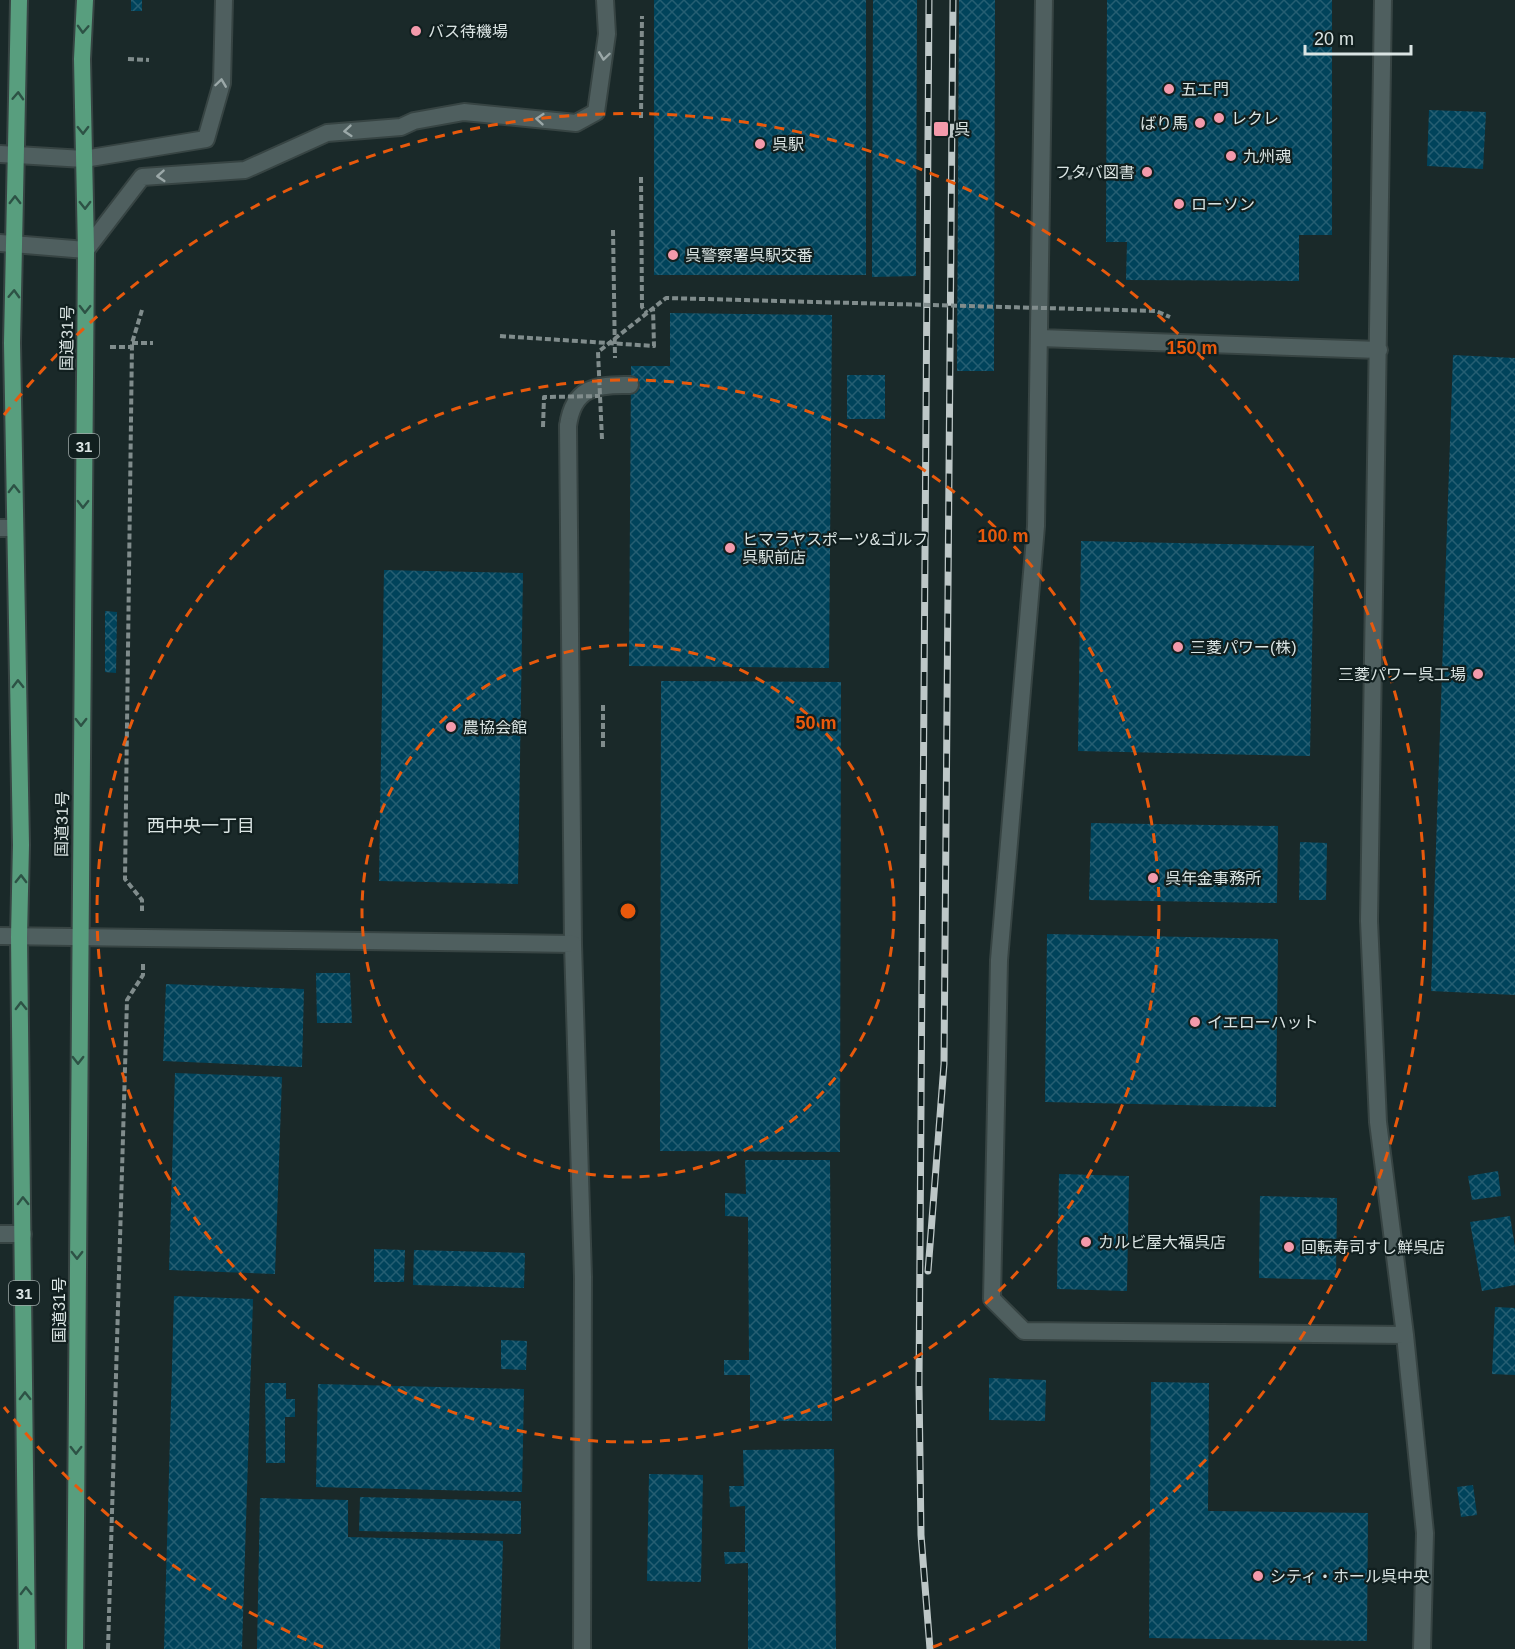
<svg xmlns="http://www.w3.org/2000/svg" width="1515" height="1649" font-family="Helvetica,'Noto Sans JP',sans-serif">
<defs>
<pattern id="building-cross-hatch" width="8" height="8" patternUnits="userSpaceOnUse" patternTransform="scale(1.5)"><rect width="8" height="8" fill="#00435b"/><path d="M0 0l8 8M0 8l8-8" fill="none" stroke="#255e72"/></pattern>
</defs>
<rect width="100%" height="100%" fill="#1a2929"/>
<path fill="url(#building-cross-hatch)" d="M131,0H142V11H131Z
M654,0H866V275H654Z
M873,0H917L916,276L872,277Z
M959,0H995L994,371H957Z
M1107,0H1332V235H1299V281L1126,280L1127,242H1106Z
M1429,110L1486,112L1483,169L1427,166Z
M670,313L832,315L829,668L629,666L631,366H670Z
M1453,355L1515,358V995L1431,991Z
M847,375H885V419H847Z
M1081,541L1314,546L1310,756L1078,751Z
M384,570L523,573L518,884L379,881Z
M105,611L117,612L116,673L105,672Z
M661,681L841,682L840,1152L660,1151Z
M1091,823L1278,826L1277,903L1089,900Z
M1300,842L1327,843L1326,900H1299Z
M1047,934L1278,939L1276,1107L1045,1102Z
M316,973H350L352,1023H317Z
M166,984L304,989L302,1067L163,1061Z
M175,1073L282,1077L275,1274L169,1270Z
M745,1160H830L832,1421H750V1375H724V1360H749L748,1217L725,1216V1193L746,1194Z
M1498,1171L1501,1196L1472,1200L1468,1176Z
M1059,1174L1129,1176L1127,1291L1057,1289Z
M1260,1196L1337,1198L1336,1280L1259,1278Z
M1510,1216L1515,1247V1285L1482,1291L1470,1222Z
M374,1249L405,1250L404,1282H374Z
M414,1250L525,1253L524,1288L413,1285Z
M174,1296L253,1299L242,1649H164Z
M1495,1307L1515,1308V1375L1492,1374Z
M501,1340L527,1341L526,1370L501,1369Z
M989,1378L1046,1380L1045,1421L989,1420Z
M1151,1382L1209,1383L1208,1511L1368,1513L1367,1641L1149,1638Z
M265,1383H286V1399H295V1417H285V1463H266Z
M318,1384L524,1389L522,1492L316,1487Z
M834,1449L836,1649H748V1563L725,1564L724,1552H745V1506L730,1507L729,1486H744L743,1450Z
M649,1474L703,1475L701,1582L647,1581Z
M1473,1485L1477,1515L1461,1517L1457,1487Z
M360,1497L521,1501V1534L359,1531Z
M260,1498L348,1500V1537L503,1541L500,1649H257Z"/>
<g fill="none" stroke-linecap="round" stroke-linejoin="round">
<defs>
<path id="service" d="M84,159L206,139L222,83L224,0
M86,250L142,177L245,170L327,133L401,127L414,121L464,112L576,123L596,112L607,34L605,0
M568,426C573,388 595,384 630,385"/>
<path id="minor" d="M568,426L573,944
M0,528H14
M0,1234H23"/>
<path id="tertiary" d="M1044,0L1036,526L999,960L992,1299L1024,1331L1405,1335
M1383,0L1369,921L1378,1122L1405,1335L1425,1533L1422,1649
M0,154L84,159
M0,243L86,250
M1040,338L1379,350
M0,936L573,944L583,1277L582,1649"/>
<path id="trunk" d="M19,0L12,343L21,845L19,937L27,1649
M75,1649L86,250L82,59L85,0"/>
</defs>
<use href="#service" stroke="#374443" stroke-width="20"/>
<use href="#minor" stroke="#374443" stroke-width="20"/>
<use href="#tertiary" stroke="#374443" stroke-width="20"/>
<use href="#trunk" stroke="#374443" stroke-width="20"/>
<path stroke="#808c8c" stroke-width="4" stroke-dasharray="6 3" stroke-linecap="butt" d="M128,59L149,60
M641,118L642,16
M641,177L642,307L647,313
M1068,178L1094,173
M613,230L615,358
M142,310L132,343L125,879L142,900V911
M500,336L654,346L653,308
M132,343H153
M110,347H132
M603,747V702
M108,1649L127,1000L143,975V964"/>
<use href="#service" stroke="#4f5f5f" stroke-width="16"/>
<use href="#minor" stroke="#4f5f5f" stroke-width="16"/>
<use href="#tertiary" stroke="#4f5f5f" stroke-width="16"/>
<use href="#trunk" stroke="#589e7e" stroke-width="16"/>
<defs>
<path id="rail" d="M929,0L919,1384L921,1535L930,1649
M928,1271L944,1064L953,0"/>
</defs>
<use href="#rail" stroke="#bdc7c7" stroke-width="7"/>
<use href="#rail" stroke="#111f1f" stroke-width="4.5" stroke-dasharray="14" stroke-linecap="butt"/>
<path stroke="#808c8c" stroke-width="4" stroke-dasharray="6 3" stroke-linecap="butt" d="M543,427L544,397L600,396
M602,439L598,352L666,298L1156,311L1170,317"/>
</g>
<defs><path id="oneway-chevron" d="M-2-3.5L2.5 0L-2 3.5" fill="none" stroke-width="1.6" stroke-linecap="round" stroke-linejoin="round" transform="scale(1.5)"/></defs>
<g stroke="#2d5245">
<use href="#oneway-chevron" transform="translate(83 29) rotate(93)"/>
<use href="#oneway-chevron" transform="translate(18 96) rotate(-87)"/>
<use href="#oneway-chevron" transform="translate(83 130) rotate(89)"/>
<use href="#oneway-chevron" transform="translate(15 200) rotate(-90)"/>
<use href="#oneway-chevron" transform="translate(85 205) rotate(89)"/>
<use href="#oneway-chevron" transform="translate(14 294) rotate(-88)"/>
<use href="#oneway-chevron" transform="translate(85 309) rotate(91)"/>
<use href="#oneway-chevron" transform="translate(14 489) rotate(-91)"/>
<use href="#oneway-chevron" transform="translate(83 504) rotate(91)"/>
<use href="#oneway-chevron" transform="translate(18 684) rotate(-91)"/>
<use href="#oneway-chevron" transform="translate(81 722) rotate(90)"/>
<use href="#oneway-chevron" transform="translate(21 879) rotate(-89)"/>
<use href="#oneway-chevron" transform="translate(21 1006) rotate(-91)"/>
<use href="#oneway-chevron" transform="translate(78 1060) rotate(90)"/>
<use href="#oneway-chevron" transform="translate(23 1201) rotate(-91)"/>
<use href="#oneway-chevron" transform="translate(77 1255) rotate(90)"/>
<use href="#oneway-chevron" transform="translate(25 1396) rotate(-91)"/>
<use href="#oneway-chevron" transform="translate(76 1450) rotate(90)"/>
<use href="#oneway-chevron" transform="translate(26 1591) rotate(-91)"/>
</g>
<g stroke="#9ba8a8">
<use href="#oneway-chevron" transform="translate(604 56) rotate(98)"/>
<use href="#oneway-chevron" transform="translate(221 83) rotate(-82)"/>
<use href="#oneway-chevron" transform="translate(540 119) rotate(-175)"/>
<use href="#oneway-chevron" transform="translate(348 131) rotate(175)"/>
<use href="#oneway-chevron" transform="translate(161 176) rotate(176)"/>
</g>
<g fill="none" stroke="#e8590c" stroke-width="3" stroke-dasharray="10 8">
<circle cx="628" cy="911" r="266"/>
<circle cx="628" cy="911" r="531"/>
<path d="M323 1647A797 797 0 0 1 4 1407M4 415A797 797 0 1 1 933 1647"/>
</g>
<g fill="#f39aab" stroke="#111f1f" stroke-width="2">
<circle cx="416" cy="31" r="6"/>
<circle cx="1169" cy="89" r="6"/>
<circle cx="1219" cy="118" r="6"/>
<circle cx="1200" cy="123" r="6"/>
<rect x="933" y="121" width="16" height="16" rx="3"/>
<circle cx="760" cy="144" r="6"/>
<circle cx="1231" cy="156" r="6"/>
<circle cx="1147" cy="172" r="6"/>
<circle cx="1179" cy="204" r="6"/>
<circle cx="673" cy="255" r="6"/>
<circle cx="730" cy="548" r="6"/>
<circle cx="1178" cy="647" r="6"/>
<circle cx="1478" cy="674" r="6"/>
<circle cx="451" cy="727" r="6"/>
<circle cx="1153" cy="878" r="6"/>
<circle cx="1195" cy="1022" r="6"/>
<circle cx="1086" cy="1242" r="6"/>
<circle cx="1289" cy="1247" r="6"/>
<circle cx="1258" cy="1576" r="6"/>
</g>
<g text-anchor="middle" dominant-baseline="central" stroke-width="4.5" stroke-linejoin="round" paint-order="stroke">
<g fill="#111f1f" stroke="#9ea9a8" stroke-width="1.5">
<rect x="69" y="434" width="30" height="24" rx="4.5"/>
<rect x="9" y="1281" width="30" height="24" rx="4.5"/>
</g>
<g font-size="15" font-weight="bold" fill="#dae4e3">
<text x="84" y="446">31</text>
<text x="24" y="1293">31</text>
</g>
<g font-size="16" fill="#dae4e3" stroke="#111f1f" text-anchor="start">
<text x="428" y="31">バス待機場</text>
<text x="1181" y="89">五エ門</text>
<text x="1231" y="118">レクレ</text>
<text x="1188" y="123" text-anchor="end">ばり馬</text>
<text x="954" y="129">呉</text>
<text x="772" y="144">呉駅</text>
<text x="1243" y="156">九州魂</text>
<text x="1135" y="172" text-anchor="end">フタバ図書</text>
<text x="1191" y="204">ローソン</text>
<text x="685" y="255">呉警察署呉駅交番</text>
<text x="742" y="539">ヒマラヤスポーツ&amp;ゴルフ<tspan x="742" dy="18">呉駅前店</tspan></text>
<text x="1190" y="647">三菱パワー(株)</text>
<text x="1466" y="674" text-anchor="end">三菱パワー呉工場</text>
<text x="463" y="727">農協会館</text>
<text x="1165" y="878">呉年金事務所</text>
<text x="1207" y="1022">イエローハット</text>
<text x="1098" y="1242">カルビ屋大福呉店</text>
<text x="1301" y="1247">回転寿司すし鮮呉店</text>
<text x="1270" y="1576">シティ・ホール呉中央</text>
</g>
<g font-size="16" fill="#dae4e3" stroke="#111f1f">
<text transform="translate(67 338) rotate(-89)">国道31号</text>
<text transform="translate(62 824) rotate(-89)">国道31号</text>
<text transform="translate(59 1310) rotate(-90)">国道31号</text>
</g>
<g font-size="18" fill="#dae4e3" stroke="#111f1f">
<text x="201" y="826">西中央一丁目</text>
</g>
</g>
<circle cx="628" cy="911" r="9" fill="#e8590c" stroke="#111f1f" stroke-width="3"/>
<g font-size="18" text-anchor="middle" font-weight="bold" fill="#e8590c" stroke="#111f1f" stroke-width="4.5" stroke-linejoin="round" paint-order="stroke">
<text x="1192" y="354">150 m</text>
<text x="1003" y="542">100 m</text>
<text x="816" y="729">50 m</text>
</g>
<path d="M1305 45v9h106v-9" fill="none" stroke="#dae4e3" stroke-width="3"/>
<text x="1314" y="45" font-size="18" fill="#dae4e3" stroke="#111f1f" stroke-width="4.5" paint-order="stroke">20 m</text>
</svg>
